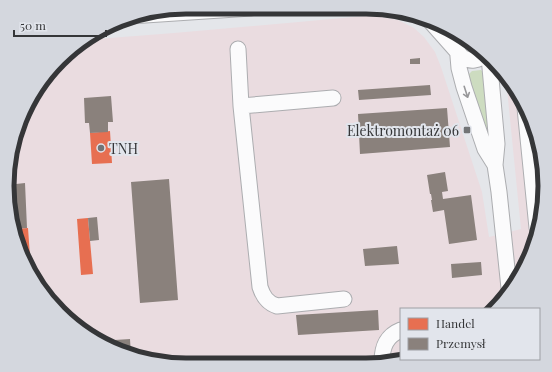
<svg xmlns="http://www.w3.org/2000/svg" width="552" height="372" font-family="'Playfair Display',serif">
<rect width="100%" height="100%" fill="#e4e6ea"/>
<path fill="#eadce0" d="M365,16L380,17L398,20L414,28L424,37L435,52L441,67L482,192L489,237L521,229L506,79L531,117L545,186L531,254L495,309H401V358L366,365L151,362L107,346L60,313L31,275L10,221L7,174L21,118L44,77L84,40L174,33Z"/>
<path fill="#cddcc0" d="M463,38L475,47L473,50L467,49L464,45Z
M481,70L484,74L491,148L469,83V74L472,71Z"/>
<path fill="#e76f51" d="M110,131L112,163L92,164L90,133Z
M88,218L93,274L81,275L77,219Z
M28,228L31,270H29L13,229Z"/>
<path fill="#8a817c" d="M420,58V64H410V59Z
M430,85L431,95L359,100L358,90Z
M111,96L113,122H108V132L90,133L89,123H85L84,98Z
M447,108L450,147L360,154L358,114Z
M445,172L448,191L442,192L443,199L471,195L477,240L449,244L444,210L433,212L431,200H432L431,194H430L427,175Z
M169,179L178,300L140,303L131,182Z
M25,183L27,228L13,229L10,221L9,195H16V184Z
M97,217L99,240L90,241L88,218Z
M397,246L399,264L365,266L363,249Z
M481,262L482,275L452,278L451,264Z
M378,310L379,330L298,335L296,315Z
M130,339L131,355L107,346L99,341Z"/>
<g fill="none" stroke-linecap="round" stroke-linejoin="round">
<defs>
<path id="minor" d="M130,16L251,8
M427,19L431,22L462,57C470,62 479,61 485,54
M456,33L459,68L464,87L485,149L495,165
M238,49L241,106
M489,57L497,144L495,165L499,192L509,288
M333,98L241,106L260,287C263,296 267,303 277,306L344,299
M525,108L537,228
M382,362C382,347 386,336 401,330"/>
</defs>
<use href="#minor" stroke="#acadb0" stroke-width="17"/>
<use href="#minor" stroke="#fbfbfc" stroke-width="15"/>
</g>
<defs><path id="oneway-shaft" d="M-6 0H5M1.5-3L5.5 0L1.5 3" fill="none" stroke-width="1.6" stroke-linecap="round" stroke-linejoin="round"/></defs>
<use stroke="#98989a" href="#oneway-shaft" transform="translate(466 92) rotate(72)"/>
<g fill="#727476" stroke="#e2e5ec" stroke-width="1.5">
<rect x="463" y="126" width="8" height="8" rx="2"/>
<circle cx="101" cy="148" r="4"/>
</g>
<g text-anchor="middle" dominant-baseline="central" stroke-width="4" stroke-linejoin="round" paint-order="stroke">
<g font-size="14" fill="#353638" stroke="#e2e5ec" text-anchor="end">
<text x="459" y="130">Elektromontaż 06</text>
<text x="109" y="148" text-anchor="start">TNH</text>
</g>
</g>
<path d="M0 0H552V372H0ZM186 14H366A172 172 0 0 1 538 186V186A172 172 0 0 1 366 358H186A172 172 0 0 1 14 186V186A172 172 0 0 1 186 14Z" fill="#d4d7de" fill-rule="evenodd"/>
<path fill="none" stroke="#353638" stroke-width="5" d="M186 14H366A172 172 0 0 1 538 186V186A172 172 0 0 1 366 358H186A172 172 0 0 1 14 186V186A172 172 0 0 1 186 14Z"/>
<rect x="400" y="308" width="140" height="52" fill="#e2e5ec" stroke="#9d9fa4"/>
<rect x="408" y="318" width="20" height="12" fill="#e76f51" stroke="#9d9fa4"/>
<text x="436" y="328" font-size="12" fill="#353638">Handel</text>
<rect x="408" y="338" width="20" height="12" fill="#8a817c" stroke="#9d9fa4"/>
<text x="436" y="348" font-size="12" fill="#353638">Przemysł</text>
<path d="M14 30v6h92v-6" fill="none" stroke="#353638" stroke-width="2"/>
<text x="20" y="30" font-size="12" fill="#353638" stroke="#e2e5ec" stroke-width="3" paint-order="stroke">50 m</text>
</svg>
